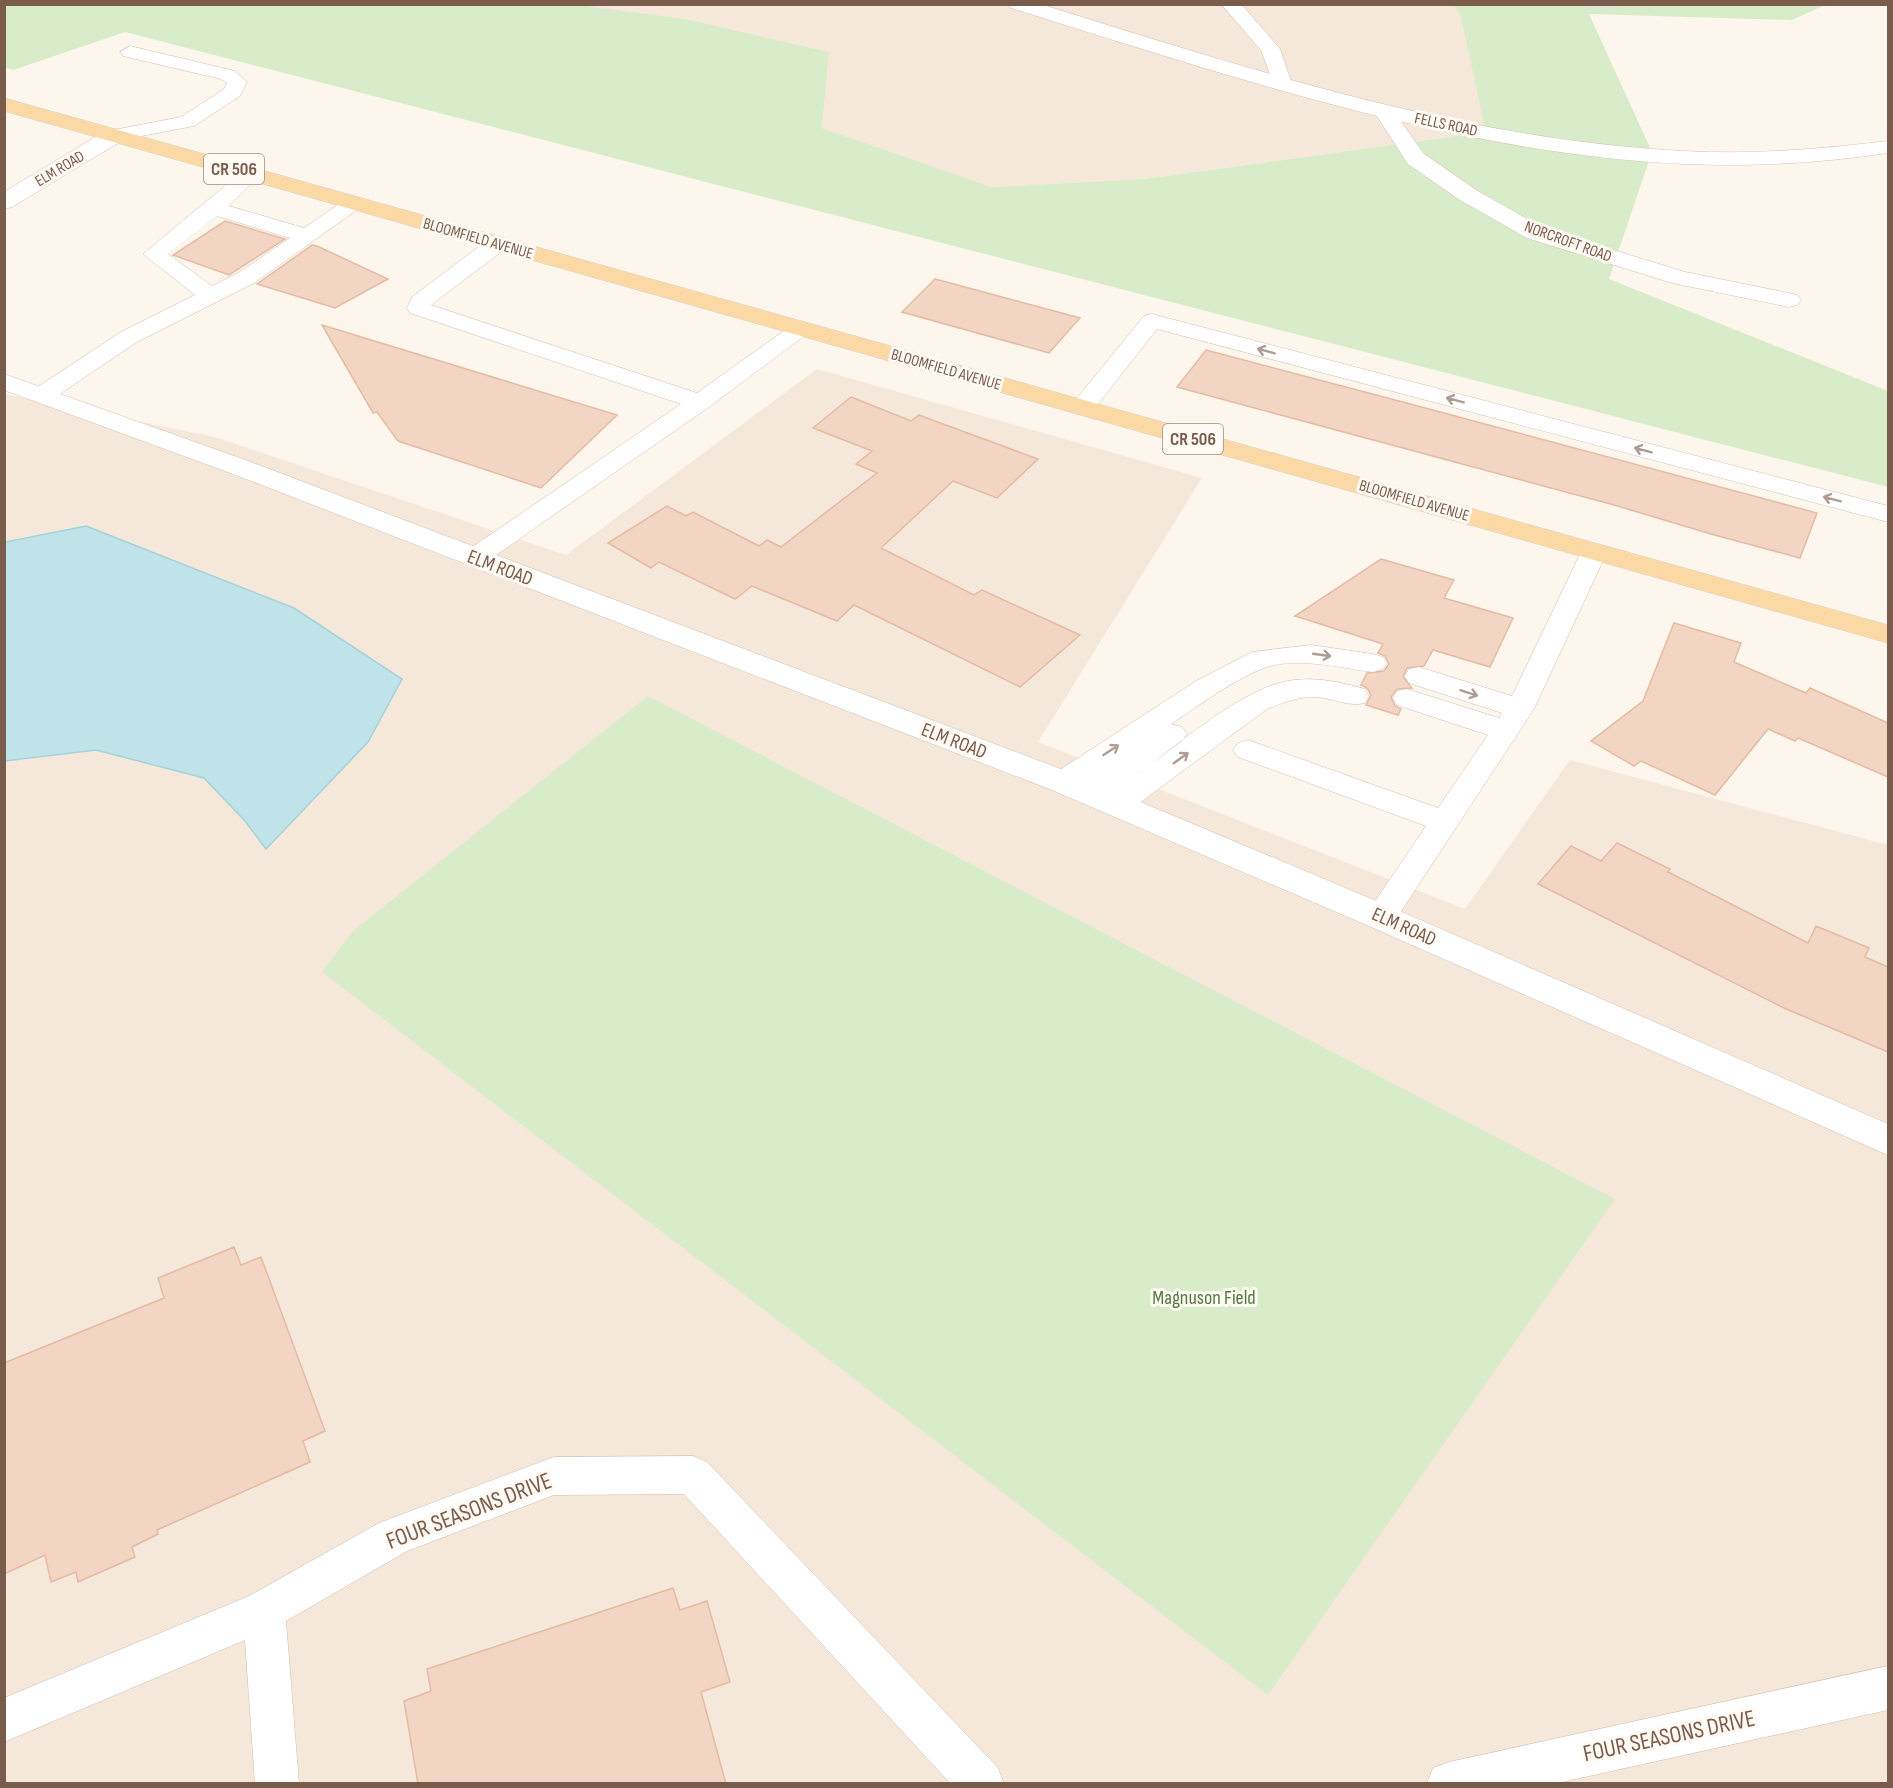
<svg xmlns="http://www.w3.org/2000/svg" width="1893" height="1788" font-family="'Sofia Sans Condensed',sans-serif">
<rect width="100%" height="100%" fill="#fdf6ec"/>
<path fill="#f5e8da" d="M570,5H1454L1461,18L1487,132L1144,179L992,187L822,128L829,52L686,19Z
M817,369L1202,478L1038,742L1465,909L1570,760L1888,845V1783H5L4,394L215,437L566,555Z"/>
<path fill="#d8ecc9" d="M570,4L686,19L829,52L822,128L992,187L1144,179L1486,132L1461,18L1454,5H1825L1792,20L1589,14L1652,152L1609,279L1888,391V487L125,32L13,70L5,68L4,5Z
M648,696L1615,1199L1268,1695L322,972L353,931Z"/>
<path fill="#bfe3e8" stroke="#a5d3da" stroke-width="1.5" d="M86,526L294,608L402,679L368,742L266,849L245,821L204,778L96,750L5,761V542Z"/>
<path fill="#f3d5c3" stroke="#e6bba3" stroke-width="1.5" d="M225,221L285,239L229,275L173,255Z
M312,245L317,246L388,279L335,308L257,284Z
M935,279L1080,318L1049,353L902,312Z
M322,325L617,415L541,488L398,441L377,412L373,413Z
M1206,350L1414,405L1817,513L1800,558L1711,534L1614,505L1177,387Z
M851,397L911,421L919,415L1038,459L997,498L953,481L881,548L974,595L982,590L1080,635L1020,687L854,605L837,621L752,586L735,599L659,562L651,568L608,543L667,506L686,516L693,512L759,546L767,540L781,547L877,473L856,464L872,451L813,428Z
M1381,559L1454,580L1444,598L1513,618L1490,667L1433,650L1424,666L1407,668L1403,677L1412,688L1397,689L1391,697L1395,706L1401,709L1398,715L1366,705L1371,695L1367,688L1361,685L1367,673L1384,671L1389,664L1385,656L1378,653L1383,644L1295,616Z
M1674,623L1741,643L1734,662L1806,693L1810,688L1888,723V777L1798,738L1795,741L1768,729L1715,795L1641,761L1634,766L1591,741L1643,701Z
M1617,843L1670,869L1668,872L1808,943L1816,926L1869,948L1865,957L1888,967V1052L1784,1008L1538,884L1571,846L1601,861Z
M234,1247L241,1265L261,1257L325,1431L303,1441L310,1462L157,1530L158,1534L132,1547L135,1557L78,1582L76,1572L51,1582L45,1555L4,1574V1363L164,1298L158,1278Z
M673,1588L680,1610L707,1601L730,1682L701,1692L726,1784H418L404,1701L431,1691L427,1669Z"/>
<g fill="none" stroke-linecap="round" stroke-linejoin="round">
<defs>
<path id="lane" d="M130,46L235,71L247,82L240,96L194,126L115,141L108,139L105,135L108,131L181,117L224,89L227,83L221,79L123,56L120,52Z
M251,168L258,170L261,174L229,206L304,228L346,199H362L365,204L254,283L137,342L51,400L42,402L33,400L30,395L33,390L121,332L195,295L143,254L244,170ZM217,216L290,238L238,273L212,286L168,254Z
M497,237L505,239L508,244L505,249L431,305L697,393L792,325H808L812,330L709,407L483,564L474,566L465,564L461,558L465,552L681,404L410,313L407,308L412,297L489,239Z
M1152,314L1888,506V522L1157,329L1091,413L1082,415L1073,413L1070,408L1073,403L1144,316Z
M1594,544L1603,546L1607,552L1534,709L1392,925L1381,929L1370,925L1365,917L1370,909L1426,826L1238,757L1233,750L1238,743L1248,740L1438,808L1488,735L1397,705L1393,698L1397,691L1407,689L1499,718L1502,713L1409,683L1405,676L1409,669L1419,667L1512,696L1581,552L1585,546Z
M1311,645L1373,654L1383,657L1387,663L1383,669L1373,672C1342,668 1297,657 1267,667C1235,678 1200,705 1171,724L1182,727L1187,734L1182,741L1128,781C1169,752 1240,689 1288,681C1314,676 1340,682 1365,689L1369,696L1365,703C1348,707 1335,699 1318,697C1300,696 1284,702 1267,709L1127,812L1116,816L1105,812L1101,805L1105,798L1090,804L1079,801L1075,794L1079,787L1099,772C1084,783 1071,795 1052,789L1048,782L1052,775L1196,681L1252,652Z
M693,1456L707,1462L998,1768L1004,1784H951L684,1494L554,1495L407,1551L286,1621L299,1784H255L245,1640L4,1742V1698L249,1596L379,1523L554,1457Z
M1888,1666V1710L1553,1784H1427L1433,1768L1449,1762Z"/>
<path id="street" d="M1221,4H1241L1280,49L1292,84L1289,88H1275L1261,50Z
M1385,107L1392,109L1424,154L1476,190L1543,228L1685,272L1789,293L1797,295L1801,300L1797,305L1789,307L1672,283L1527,238L1460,200L1408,164L1375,113L1378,109Z"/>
<path id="secondary" d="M1009,4H1040C1250,69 1463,140 1684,151C1752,155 1820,149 1888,141V153C1821,163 1753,167 1685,164C1454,153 1230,76 1011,8Z
M115,129L123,130L126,135L123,140L12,207L4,209V192L107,130Z
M4,374L251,462L1074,774L1393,908L1888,1124V1155L1369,926L1052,790L233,474L4,390Z"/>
<path id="primary" d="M4,98L1888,625V643L4,111Z"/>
</defs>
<use href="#lane" stroke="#d1beb0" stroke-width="1"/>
<use href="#street" stroke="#d1beb0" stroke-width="1"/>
<use href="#secondary" stroke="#d6c0b0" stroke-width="1"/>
<use href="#primary" stroke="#dad1cd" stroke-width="1"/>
<use href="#lane" fill="#fff" fill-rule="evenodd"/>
<use href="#street" fill="#fff" fill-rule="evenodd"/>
<use href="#secondary" fill="#fff" fill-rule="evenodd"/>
<use href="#primary" fill="#fbd9a5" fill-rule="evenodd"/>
</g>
<defs><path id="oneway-shaft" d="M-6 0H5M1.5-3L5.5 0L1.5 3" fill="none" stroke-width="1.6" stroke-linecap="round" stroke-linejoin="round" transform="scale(1.5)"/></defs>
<g stroke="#af9d94">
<use href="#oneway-shaft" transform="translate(1266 351) rotate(-165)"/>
<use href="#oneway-shaft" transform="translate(1455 400) rotate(-165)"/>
<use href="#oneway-shaft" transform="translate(1643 450) rotate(-165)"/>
<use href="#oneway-shaft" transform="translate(1832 499) rotate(-165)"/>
<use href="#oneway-shaft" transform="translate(1322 655) rotate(8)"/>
<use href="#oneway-shaft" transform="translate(1469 693) rotate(18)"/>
<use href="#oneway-shaft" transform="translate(1111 750) rotate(-33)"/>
<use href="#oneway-shaft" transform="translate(1181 758) rotate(-36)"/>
</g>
<g text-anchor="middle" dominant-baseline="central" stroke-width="6" stroke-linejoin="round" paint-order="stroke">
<g font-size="16" fill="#7a5c4d" stroke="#fffaf3">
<text transform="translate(1446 125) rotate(12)">FELLS ROAD</text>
<text transform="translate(60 169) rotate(-31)">ELM ROAD</text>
<text transform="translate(478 239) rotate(16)">BLOOMFIELD AVENUE</text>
<text transform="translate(1568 242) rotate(20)">NORCROFT ROAD</text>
<text transform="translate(946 370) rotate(16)">BLOOMFIELD AVENUE</text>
<text transform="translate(1414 501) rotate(16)">BLOOMFIELD AVENUE</text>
</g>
<g fill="#fffaf3" stroke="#a28b7f" stroke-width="1.5">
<rect x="204" y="154" width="60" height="30" rx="4.5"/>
<rect x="1163" y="424" width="60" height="30" rx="4.5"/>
</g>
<g font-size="18" font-weight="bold" fill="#7a5c4d">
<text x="234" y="169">CR 506</text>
<text x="1193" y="439">CR 506</text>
</g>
<g font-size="20" fill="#7a5c4d" stroke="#fffaf3">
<text transform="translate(500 568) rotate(21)">ELM ROAD</text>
<text transform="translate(954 741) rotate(21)">ELM ROAD</text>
<text transform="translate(1404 927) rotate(24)">ELM ROAD</text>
</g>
<g font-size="20" fill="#537a41" stroke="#fffaf3">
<text x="1204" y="1298">Magnuson Field</text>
</g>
<g font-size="24" fill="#7a5c4d" stroke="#fffaf3">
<text transform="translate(469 1511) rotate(-21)">FOUR SEASONS DRIVE</text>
<text transform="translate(1669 1736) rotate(-12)">FOUR SEASONS DRIVE</text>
</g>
</g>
<rect width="1893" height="1788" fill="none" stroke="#7a5c4d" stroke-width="12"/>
</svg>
